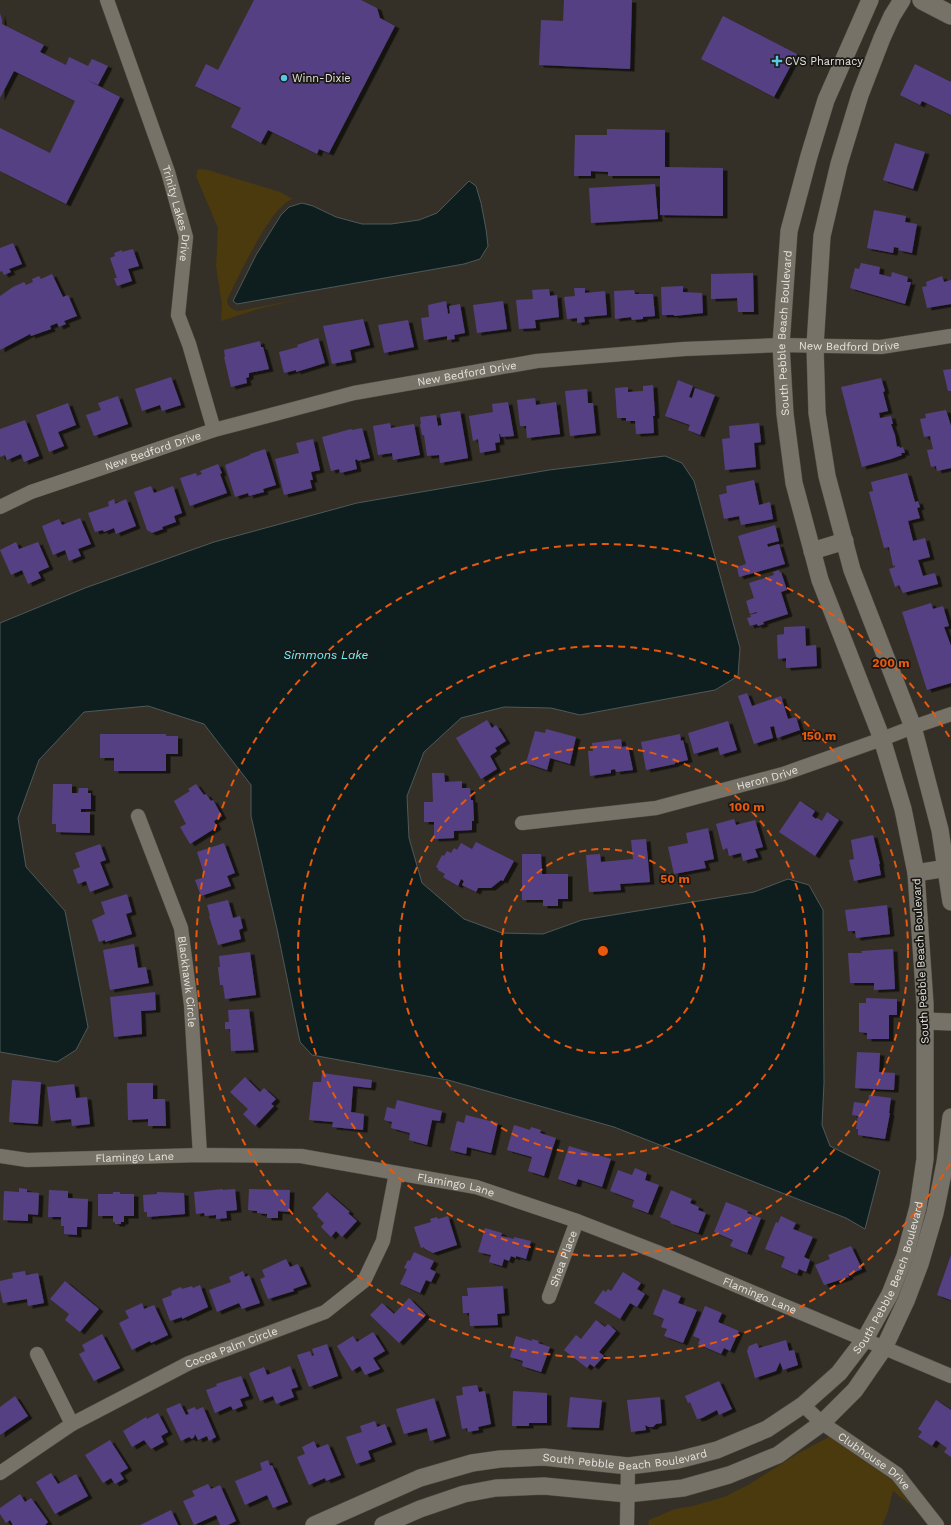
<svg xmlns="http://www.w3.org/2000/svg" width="951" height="1525" font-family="'Work Sans',sans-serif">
<defs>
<filter id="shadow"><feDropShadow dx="4.5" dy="2.5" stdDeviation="0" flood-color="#0009"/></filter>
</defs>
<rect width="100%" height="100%" fill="#353027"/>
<path fill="#4b3a0e" d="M198,169L208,170L280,192L293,199C271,205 239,276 228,298L227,302C228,307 233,310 238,311L300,299L258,309L221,321L222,305L216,266L218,228L196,176Z
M829,1437L892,1480L913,1507L893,1491L888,1511L882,1525H648L649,1520L675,1509L693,1506L724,1497L748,1485L797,1454Z"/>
<path fill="#0e1e1f" stroke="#4e5958" d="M469,181L476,186L481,203L486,229L488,246L480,259L464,264L237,304L233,301L256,255L281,215L289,207L302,203L313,206L336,217L362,224H391L419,220L437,213Z
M665,456L682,463L694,481L740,648L738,676L715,690L580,715L551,708L504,707L461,718L424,752L407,796L409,838L422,883L464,919L502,933L543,934L582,920L754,892L788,879L809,885L823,910L824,1083L822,1125L830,1146L880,1171L865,1229L846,1218L614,1127L448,1080L312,1055L300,1042L277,929L251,816V785L204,724L148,706L84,712L39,760L18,818L26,867L65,911L88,1027L76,1050L57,1062L0,1052V623L85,588L214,542L357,503L549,470Z"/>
<path fill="#554083" filter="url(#shadow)" d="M254,0H361L377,8L380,18L395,26L329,153L319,149L317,154L268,130L261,143L231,127L241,108L195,86L206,64L218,70Z
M564,0H632L630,69L539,65L541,20L563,21Z
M0,13L2,20V24L44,45L40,52L66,65L69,57L88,66L92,59L108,66L98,85L87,80L120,97L66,204L0,171V128L50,153L75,101L14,71L0,98Z
M723,16L797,54L774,97L701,59Z
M915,64L951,82V115L922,101L920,105L900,95Z
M607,129L665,130V167L723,168V216L660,215V176H608V172L591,171V176H574L575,135H607Z
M895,143L925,152L913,189L883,180Z
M655,184L658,219L591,223L589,188Z
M874,210L906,216L905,222L917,224L912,253L898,250L899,248L894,247L893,253L867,248Z
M13,243L22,264L9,269L11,272L4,275L2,271L0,272V248Z
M133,249L139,266L128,269L132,281L117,286L114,278H117L110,258L115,256L114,253L122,250V252Z
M861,263L880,267L879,274L891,277L892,272L908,277L907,282H911L905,304L850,288L855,268L859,269Z
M753,273L754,312H738L737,298L711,299V274Z
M52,274L63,297L68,295L77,316L64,321L66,324L59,327L57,323L50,326L51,329L31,336L30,334L0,350V296L13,287L24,282L26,285L33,282L32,279L39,276L41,279Z
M942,276L944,282L951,280V304L927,308L922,287L927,286L926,282Z
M683,286V292L702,293L703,313L674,316V315H662L661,287Z
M574,288H585V293L605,291L607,315L584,317L585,322L577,323V318L567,319L564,297L575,296Z
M549,289L550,296L557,295L559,317L535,320L536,328L519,329L516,300L533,299L532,290Z
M634,290L635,294H653L655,316L643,317V319L632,320L631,317L615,319L614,291Z
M446,301L448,314L450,313L449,306L460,304L465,333L454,335L455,339L447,340V336L424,340L421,318L429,317L428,305Z
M503,301L507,329L477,333L473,305Z
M363,319L370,345L350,350L352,360L332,364L323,326Z
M408,320L414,347L384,353L378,325Z
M318,338L325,363L296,372V370L284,373L279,352L298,347L297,345Z
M260,341L261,347H263L269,369L249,373V377L246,378L247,383L231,387L224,357H225L224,350Z
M951,369V391H948L943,370Z
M171,377L181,405L162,411L160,405L142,411L135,389Z
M881,378L885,391L883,392L888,411L879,413L880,418L891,416L893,424H891L895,435L897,447L899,446L900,448L903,447L905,453H901L902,455L891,459L862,467L841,387Z
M678,380L693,386L689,397L692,398L695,388L715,395L700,435L688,430L690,425L665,416Z
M653,385L655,416H653L654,433L636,434L635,421H626V418H617L615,388L628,387V392L643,391V386Z
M587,389L588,403H593L596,433L570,436L565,391Z
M118,396L128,424L94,436L86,415L101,410L98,403Z
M535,398L536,405L556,402L560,434L527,438L526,426H520L517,400Z
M508,402L514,436L501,437L500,434H499L500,442L495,443L496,450L480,453L478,439L473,441L469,416L493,412L492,404Z
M68,403L76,425L58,432L64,446L49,452L36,415Z
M946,410L951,426V468L937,471L936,466L931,467L927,450L933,449L930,436L924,437L920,419L926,418L925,414Z
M460,411L468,458L440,463L439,455L427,456L424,435H422L420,424H421L420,417L436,415L438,426L442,425L440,414Z
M25,420L39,456L24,462L21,454L7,460L5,455L0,457V429Z
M390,423L391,428L414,424L420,455L393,460L392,453L378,455L373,426Z
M759,423L761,442L754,443L756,467L725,470L722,439L730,438L729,426Z
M362,428L370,458L358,461L357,459L355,460L357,469L340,473L339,469L331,471L322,437L351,429L352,430Z
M313,439L320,470L311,472L313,480H310L312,488L284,495L275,459L299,453L296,443Z
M265,449L276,485L263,489L264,492L249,496L248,493L235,497L225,465L250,455V454Z
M218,464L222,473L220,474L227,493L190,506L180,478L196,473L197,476L202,474L200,471Z
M907,473L915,502L918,501L920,507L917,508L920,518L908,521L913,541L925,538L930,557L918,560L923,576L935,573L938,584L903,593L899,585L895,587L889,569L895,567V565L893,566L889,547L884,548L869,492L873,491L871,482Z
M754,480L759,505L770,502L773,519L741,525L739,516L724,519L719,495L727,493L726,486Z
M151,486L154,493L173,486L182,513L174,516L176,522L162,527L163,529L152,533L147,530L134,492Z
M114,499L115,504L126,499L136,526L116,534L114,528L104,532L103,530L95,532L88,513L109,506L108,502Z
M80,518L91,544L78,549L81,556L69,561L65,550L53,555L42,526L59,519L62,525Z
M775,525L779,541L767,544L768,547L779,544L785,564L739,577L737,567L746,564L738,536Z
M16,542L19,549L38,542L49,567L38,572L41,578L28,584L22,570L11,575L0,550Z
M779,570L780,573L781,572L787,590L781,592L788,614L763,622L764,624L758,626L757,624L750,626L747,618L751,617L750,615L757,613V612L750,614L746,601L754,598L749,583L774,575L773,572Z
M931,603L933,609L943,606L949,626L944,627L951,646V683L927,690L902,612Z
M805,626L806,646L816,645L817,666L786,668V658L778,659L777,635L784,634V627Z
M747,693L752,706L781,696L788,719L796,717L800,730L777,738L774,726L770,727L773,738L754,744L738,696Z
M487,720L492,728L496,725L506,741L495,748L497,751L490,756L497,769L481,779L456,738Z
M728,721L737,750L720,755L718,747L694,754L688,733Z
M546,729L576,737L570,764L550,758L547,770L526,763L535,731L545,733Z
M100,734H166V736H178V754H166V771H114V758H100Z
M680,734L681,741L683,740L688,760L675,763V764L646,770L641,742Z
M621,739L622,747L628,746L633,770L616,772L615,769L611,770V773L590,776L588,751H593L592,743Z
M432,773H444L445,782L462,781V788H470L471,800H473L474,821H472V830L454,831V838L434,839V822H424V802H433Z
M53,784H72V793H78L79,788H88V793H91V809H81V812H90V833L56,832V824H52Z
M196,784L204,795L206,794L211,801L213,800L222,816L214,821L217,827L190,844L180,827L186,824L174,801L190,791L188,789Z
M800,801L815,811L812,816L816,819L817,818L822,821L827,812L839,820L815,856L779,832Z
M734,819L736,825L755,820L763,847L755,849L758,857L743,861L741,853L729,856L727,848L723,850L716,824Z
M708,828L714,859L704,861L706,868L674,874L668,847L688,843L686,833Z
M873,835L880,864H879L881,875L854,881L849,860L854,859L851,840Z
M646,839L650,882L620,884L621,890L589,892L586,855L600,854L601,862L633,859L631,840Z
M476,842L514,861L503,881L501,880L491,888H478L476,892L462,885L464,881L461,879L458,886L443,877L445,874L438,870V868L436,867L442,855L444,856L447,851L451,853L454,848L457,850L461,843L472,849Z
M224,843L235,873L227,876L231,886L201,896L195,880L205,877L197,852Z
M100,844L106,860L100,862L109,885L90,892L86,881L78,884L73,870L80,867L75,853Z
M522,854H541L542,874H568V899H558V906H543V900H522Z
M127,894L132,912L126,914L132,934L105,942V940L99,942L92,920L105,914L101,902Z
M228,900L233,918L240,916L243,928L239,930L241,939L218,945L209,916H210L207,905Z
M887,905L890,934L856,938L855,931H848L845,910Z
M134,944L138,968L146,967L149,983L110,990L103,950Z
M893,949L895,989L874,990V983H850L848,953H862L861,951Z
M250,952L256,995L225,999L223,985H220L218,967H220L219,956Z
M155,992L156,1010L141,1011L142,1034L114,1037L110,997Z
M866,998L897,999V1015H889V1039H867V1033L859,1032V1003H866Z
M249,1009L254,1050L231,1051L230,1029H225V1022H229L228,1010Z
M857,1052L880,1053L879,1072L895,1073L894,1090L855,1088Z
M322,1073L372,1080L371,1088L353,1086L351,1112L364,1114L363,1130L332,1127L333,1122L309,1120L313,1082H321Z
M245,1077L260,1092L264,1088L276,1099L271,1104L274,1106L255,1126L243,1114L248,1109L230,1092Z
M12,1080L41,1082L38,1124L9,1122Z
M127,1083H153V1099H165L166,1126H148V1119L128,1120Z
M74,1084L76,1098L87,1097L90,1124L72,1126L71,1119L51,1121L47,1087Z
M869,1095L891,1098L889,1113H890L885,1139L858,1135V1129H856L858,1116L852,1115L854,1102L868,1104Z
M397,1100L442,1111L440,1121L432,1120L427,1145L409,1140L410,1133L391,1128L392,1122L384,1120L387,1107L395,1109Z
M466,1115L498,1123L491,1153L467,1147L466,1154L450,1150L457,1121L464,1123Z
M514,1125L530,1130L531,1127L541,1130L540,1133L556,1138L544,1176L528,1171L532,1157L507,1150Z
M569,1146L611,1159L602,1187L578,1179L576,1185L558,1179Z
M635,1168L647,1173L645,1180L659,1185L648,1213L632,1207L634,1200L610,1191L618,1170L632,1175Z
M19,1188L27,1189V1192L39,1193L38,1215L28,1214V1221L3,1220L4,1191L19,1192Z
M223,1189V1190L235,1189L237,1210L226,1211L227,1218L216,1219V1215L205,1216L204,1213L196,1214L194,1192Z
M249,1189L290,1190L289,1212L278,1211V1218H267V1214L257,1213V1211L248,1210Z
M49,1190L68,1191V1198L88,1199L87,1227H77V1235L64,1234V1226H61V1217H48Z
M671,1190L692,1199L690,1203L699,1207L698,1210L706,1213L698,1233L670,1223L671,1222L660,1217Z
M113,1192H120V1194H134V1216H124V1222H121V1224H115V1222H113V1216H98V1194H113Z
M157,1192L184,1193L185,1214L147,1217V1212H144L143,1195L157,1194Z
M327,1192L350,1212L348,1213L357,1221L342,1237L336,1231L331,1237L321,1227L324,1223L317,1216L318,1214L312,1208Z
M726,1202L748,1211L747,1213L761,1218L747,1253L730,1246L733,1240L714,1232Z
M448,1216L457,1245L433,1253L425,1249L424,1247L421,1248L414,1227L431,1222L430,1219L437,1217L438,1219Z
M781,1216L796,1223L793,1229L813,1237L804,1257L810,1260L806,1272L799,1269L797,1274L781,1267L785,1257L765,1249L776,1222L778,1223Z
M485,1228L502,1233L501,1236L514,1239V1237L531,1241L526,1259L516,1256V1258L511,1256L509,1261L504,1259L502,1266L489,1262L491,1255L478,1252Z
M851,1246L862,1269L848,1275L849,1277L824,1285L815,1265L830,1259L828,1255Z
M414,1252L434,1261L430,1269L436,1272L431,1282L426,1280L420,1293L400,1284L407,1269L404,1268L408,1260L410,1261Z
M951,1255V1300L937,1295Z
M286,1259L290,1267L298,1264L307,1284L293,1289L294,1291L268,1299L260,1279L265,1277L262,1270Z
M25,1271L26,1275L38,1273L44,1303L28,1306L27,1299L3,1303L0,1290V1281L13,1278L12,1273Z
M243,1271L245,1277L249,1275L260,1303L242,1309L239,1303L217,1312L209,1290L231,1282L229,1277Z
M623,1272L641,1283L637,1289L645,1294L637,1307L630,1303L620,1319L594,1303L603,1290L606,1292L608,1289L611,1291Z
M65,1281L99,1309L80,1332L65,1320L69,1314L50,1299Z
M200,1285L208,1307L182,1319V1317L170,1321L162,1299L172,1295L171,1291L181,1287L182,1289L192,1286L193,1288Z
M503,1286L505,1313L497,1314L498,1325L470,1326L469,1313H463L462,1296H468L467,1288Z
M663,1289L681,1296L678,1303L697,1310L683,1343L664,1336L667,1329L661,1327L664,1319L653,1314Z
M409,1298L426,1315L399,1343L370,1315L382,1303L394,1314Z
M142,1303L144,1309L154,1305L168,1335L151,1343L150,1341L132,1350L119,1323L129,1318L125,1311Z
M705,1306L722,1313L718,1322L739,1331L730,1351L724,1348L721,1354L698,1344L700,1339L693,1336Z
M596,1320L605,1327L608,1324L616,1331L599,1352L604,1356L594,1367L590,1364L587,1368L564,1350L576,1335L581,1339Z
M373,1332L385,1351L373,1358L380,1369L365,1375L360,1366L352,1371L337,1346L353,1336L357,1342Z
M102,1334L120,1368L94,1381L79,1354L85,1351L82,1345Z
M516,1336L532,1341V1339L539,1341L538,1343L550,1347L541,1372L522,1366L523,1361L510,1357Z
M786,1340L789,1351L794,1350L798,1365L783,1370L780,1362L776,1371L755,1378L747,1351L749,1346L757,1343L759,1348Z
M327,1344L338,1376L309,1387L297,1355L310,1351L312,1356L314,1355L312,1349Z
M290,1366L298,1387L291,1389L294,1397L276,1404L273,1396L260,1401L249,1373L264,1367L267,1375Z
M241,1376L249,1396L240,1399L243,1406L233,1410L231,1406L215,1413L206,1390L217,1386L216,1384Z
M719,1381L732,1409L719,1415L717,1410L702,1418L697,1419L690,1402L688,1403L685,1396Z
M477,1385L479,1392L485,1391L491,1424L478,1427L479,1430L468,1432L467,1428L462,1429L456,1396L463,1395L462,1387Z
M513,1391L547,1393V1423H529V1426H512Z
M15,1396L28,1416L0,1435V1407Z
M570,1397L602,1400L599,1428L567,1427Z
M660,1397L662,1423L656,1424L653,1427H649L645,1425L646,1430L631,1432L627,1400Z
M434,1398L446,1436L430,1441L427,1428L404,1434L396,1409Z
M936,1400L951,1410V1457L944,1452L947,1448L936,1440L932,1446L918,1437L922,1432L918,1429Z
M180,1403L186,1415L189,1414L187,1410L195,1407L196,1410L203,1407L216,1437L209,1441L207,1436L198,1440L195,1434L194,1437L192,1439L189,1437L181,1441L166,1409Z
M158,1413L168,1432L161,1436L164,1442L151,1449L144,1440L132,1447L123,1431L146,1417L147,1419Z
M375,1421L377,1427L385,1424L392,1442L368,1451L371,1459L356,1464L346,1437L362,1432L360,1426Z
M110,1440L128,1468L120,1473L124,1479L115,1484L111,1478L103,1483L85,1455Z
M314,1441L317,1448L328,1444L341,1475L326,1481L325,1478L309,1485L297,1457L305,1454L302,1447Z
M268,1460L270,1466L272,1465L288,1502L273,1508L267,1495L245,1505L235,1481L262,1470L260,1463Z
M51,1473L58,1484L76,1474L88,1496L55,1514L36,1482Z
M208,1484L211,1489L220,1485L236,1521L228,1525H220L216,1515L194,1525L183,1501L195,1496L192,1491Z
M20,1494L25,1502L31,1498L48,1522L45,1525H13L10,1520L6,1523L0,1514V1508Z
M171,1510L178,1525H140Z"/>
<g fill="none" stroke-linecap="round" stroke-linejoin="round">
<defs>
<g id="minor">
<path id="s1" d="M107,0L168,172L186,237L178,315L189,344L214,430"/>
<path id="s2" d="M0,507L31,492L214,430L354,393L537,361L684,349L781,345L881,347L951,336"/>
<path id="s3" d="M138,816L181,928L191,1005L200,1155"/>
<path id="s4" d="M522,823L656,808L783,774L882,739L913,727L951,714"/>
<path id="s5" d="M0,1156L27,1160L200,1155L301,1156L476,1187L577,1221L657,1252L951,1376"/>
<path id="s6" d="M549,1297L577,1221"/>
<path d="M37,1354L72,1424"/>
<path id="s7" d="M803,1405L822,1423L897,1474L937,1525"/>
<path id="s8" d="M0,1473L72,1424L189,1363L325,1312L364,1281L383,1241L396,1173"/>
<path d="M627,1525L628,1466"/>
</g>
<g id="tertiary">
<path d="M902,0L892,16L882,38L860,95L839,164L822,236L815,346L817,413L827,476L852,570L913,727L940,830L951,902"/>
<path d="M812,551L845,541"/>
<path d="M916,873L947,868"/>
<path d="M925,1021L951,1022"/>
<path id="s9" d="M314,1525L420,1478L472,1463L500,1459L544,1457L628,1466L678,1460L717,1450L767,1429L803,1405L839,1373L865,1339L890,1294L905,1256L918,1207L925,1159V1004L916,873L903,809L882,739L820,580L794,483L785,414L781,345L789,231L809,156L826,100L870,0"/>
<path d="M383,1525L420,1509L464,1494L496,1488L544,1486L627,1494L683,1488L729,1475L778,1455L822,1423L855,1390L884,1348L906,1301L920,1264L935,1213L945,1163L951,1117"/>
</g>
<path id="secondary" d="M922,0L951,15"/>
</defs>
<use href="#minor" stroke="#504d45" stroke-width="15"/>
<use href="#tertiary" stroke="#504d45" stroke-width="18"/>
<use href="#secondary" stroke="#504d45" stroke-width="20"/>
<use href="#minor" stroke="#777268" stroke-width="14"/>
<use href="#tertiary" stroke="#777268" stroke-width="17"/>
<use href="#secondary" stroke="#777268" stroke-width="19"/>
</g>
<g fill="none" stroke="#e8590c" stroke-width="2" stroke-dasharray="7 5">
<circle cx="603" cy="951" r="102"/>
<circle cx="603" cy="951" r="204"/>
<circle cx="603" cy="951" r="305"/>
<path d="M950 1164A407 407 0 1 1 950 738"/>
</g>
<g fill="#59c8e4" stroke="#1a1814" stroke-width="1.5">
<path d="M775 55h4v4h4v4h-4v4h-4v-4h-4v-4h4z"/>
<circle cx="284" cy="78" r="4"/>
</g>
<g text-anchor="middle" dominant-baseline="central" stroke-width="3.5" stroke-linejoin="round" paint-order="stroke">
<g font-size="11" fill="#e5e3dd" stroke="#1a1814" text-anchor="start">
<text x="785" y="61">CVS Pharmacy</text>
<text x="292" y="78">Winn-Dixie</text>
</g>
<g font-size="11" fill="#e5e3dd" stroke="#1a1814">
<text stroke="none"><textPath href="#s1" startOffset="225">Trinity Lakes Drive</textPath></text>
<text stroke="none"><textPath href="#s9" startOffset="1644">South Pebble Beach Boulevard</textPath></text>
<text stroke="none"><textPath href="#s2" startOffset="871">New Bedford Drive</textPath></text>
<text stroke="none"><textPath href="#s2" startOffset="487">New Bedford Drive</textPath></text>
<text stroke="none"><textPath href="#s2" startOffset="163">New Bedford Drive</textPath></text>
<text stroke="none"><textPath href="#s4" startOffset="250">Heron Drive</textPath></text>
<text transform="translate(921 961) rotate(-93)">South Pebble Beach Boulevard</text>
<text stroke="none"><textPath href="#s3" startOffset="174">Blackhawk Circle</textPath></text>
<text stroke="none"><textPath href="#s5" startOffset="135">Flamingo Lane</textPath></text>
<text stroke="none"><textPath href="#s5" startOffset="459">Flamingo Lane</textPath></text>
<text stroke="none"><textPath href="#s6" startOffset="41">Shea Place</textPath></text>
<text stroke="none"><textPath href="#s9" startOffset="672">South Pebble Beach Boulevard</textPath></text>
<text stroke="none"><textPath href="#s5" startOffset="783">Flamingo Lane</textPath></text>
<text stroke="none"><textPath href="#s8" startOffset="264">Cocoa Palm Circle</textPath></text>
<text stroke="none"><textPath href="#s9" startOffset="324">South Pebble Beach Boulevard</textPath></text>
<text stroke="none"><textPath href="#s7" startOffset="91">Clubhouse Drive</textPath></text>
</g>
<g font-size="12" font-style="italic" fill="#74f0fc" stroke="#1a1814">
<text x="326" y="655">Simmons Lake</text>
</g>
</g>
<circle cx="603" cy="951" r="6" fill="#e8590c" stroke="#1a1814" stroke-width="2"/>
<g font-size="12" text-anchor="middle" font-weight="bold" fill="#e8590c" stroke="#1a1814" stroke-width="3.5" stroke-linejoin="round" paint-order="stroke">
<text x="891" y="667">200 m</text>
<text x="819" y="740">150 m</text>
<text x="747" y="811">100 m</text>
<text x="675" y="883">50 m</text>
</g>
</svg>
